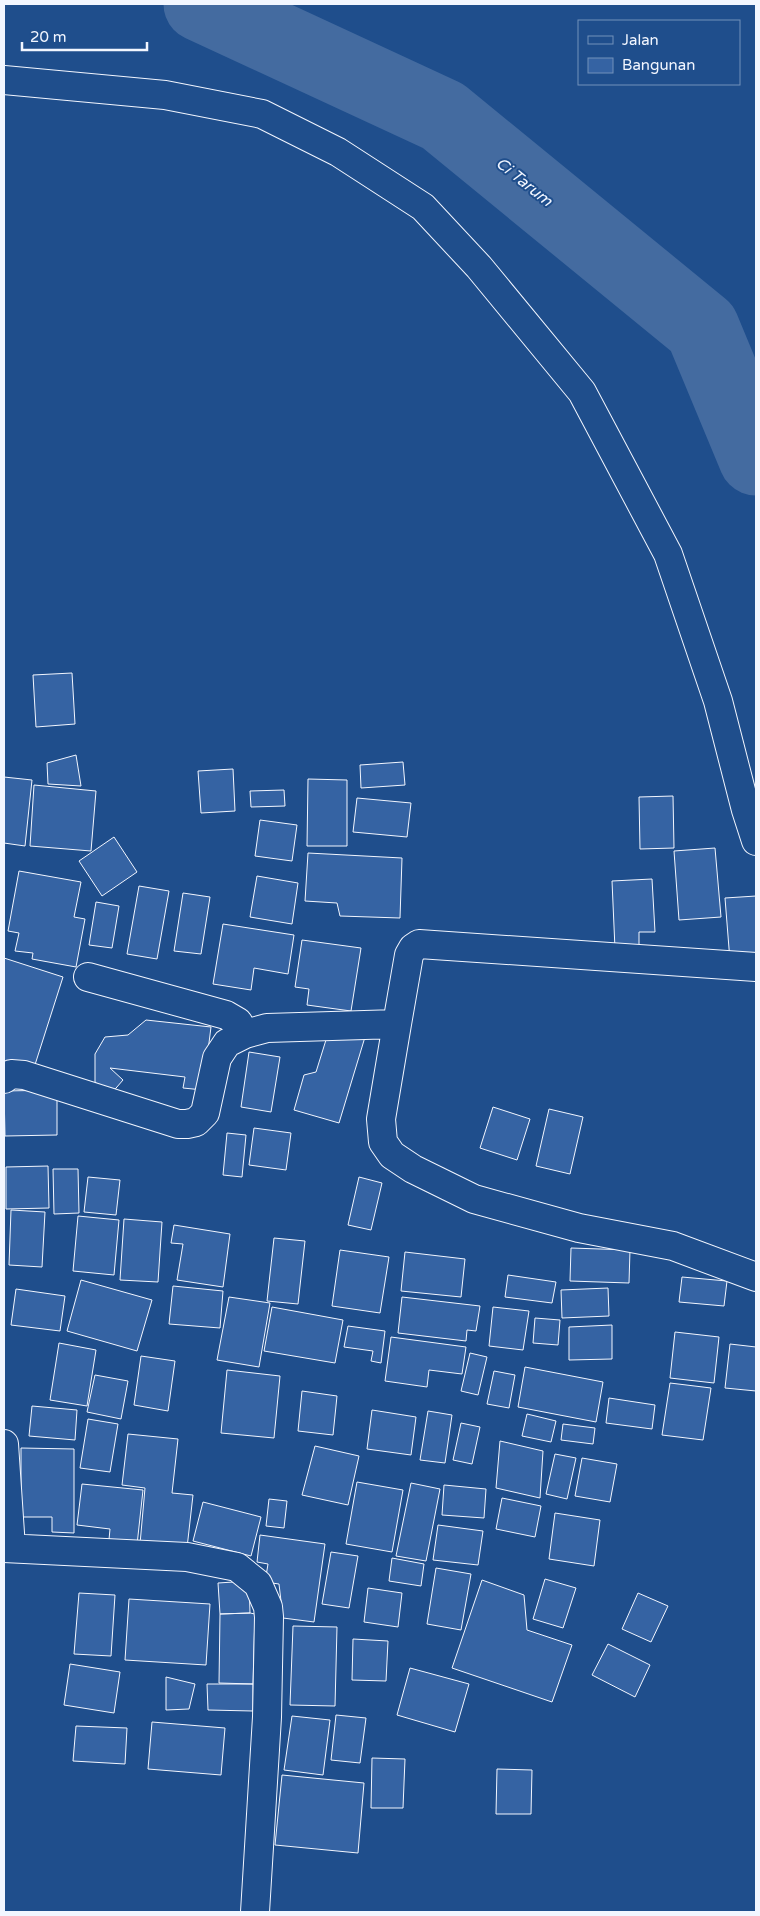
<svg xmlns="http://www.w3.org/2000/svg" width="760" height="1916" font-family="'Varela Round',sans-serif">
<rect width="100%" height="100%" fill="#1f4e8c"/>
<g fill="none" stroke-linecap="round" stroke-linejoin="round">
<path stroke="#446ba0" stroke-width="75" d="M201,4L443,116L702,328L756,458"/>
</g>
<path fill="#3563a3" stroke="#f2f6ff" d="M72,673L75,724L36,727L33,675Z
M76,755L81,786L48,784L47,763Z
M403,762L405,785L361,788L360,765Z
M233,769L235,811L201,813L198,771Z
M4,777L32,780L25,846L4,843Z
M308,779L347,780V846H307Z
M34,785L96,791L91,851L30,846Z
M284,790L285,806L251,807L250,791Z
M673,796L674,848L640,849L639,797Z
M357,798L411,803L407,837L353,832Z
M260,820L297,825L292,861L255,856Z
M114,837L137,872L102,896L79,861Z
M715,848L721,917L679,920L674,851Z
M308,853L402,858L400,918L340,916L337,903L305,901Z
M19,871L81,882L74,917L85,919L76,967L32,959L33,953L15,951L19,933L8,931Z
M257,876L298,883L292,924L250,917Z
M652,879L655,932H639V947L615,949L612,881Z
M139,886L169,891L157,959L127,954Z
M183,893L210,897L201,954L174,951Z
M756,896V959L730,961L725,898Z
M96,902L119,906L112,948L89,945Z
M223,924L294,935L288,974L254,968L251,990L213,984Z
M302,940L361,948L351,1011L307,1005L309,989L295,987Z
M4,958L63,977L33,1071L4,1062Z
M146,1020L211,1027L203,1090L183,1088L185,1077L110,1068L123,1080L110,1095L95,1082V1054L105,1037L128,1035Z
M330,1027L365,1037L339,1123L294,1110L304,1075L316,1072Z
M249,1052L280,1057L271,1112L241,1107Z
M57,1090V1135L5,1136L4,1091Z
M493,1107L530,1119L517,1160L480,1148Z
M549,1109L583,1117L570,1174L536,1166Z
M254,1128L291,1133L286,1170L249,1165Z
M227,1133L246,1135L242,1177L223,1175Z
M48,1166L49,1208L6,1209V1167Z
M53,1169H78L79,1213L54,1214Z
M88,1177L120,1180L116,1215L84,1212Z
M359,1177L382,1183L371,1230L348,1225Z
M11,1210L45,1212L42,1267L9,1265Z
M78,1216L119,1220L114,1275L73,1271Z
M124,1219L162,1222L158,1282L120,1280Z
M174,1225L230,1234L223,1287L177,1280L183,1244L171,1243Z
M274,1238L305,1241L298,1304L267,1301Z
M571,1248L630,1250L629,1283L570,1281Z
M340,1250L389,1257L380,1313L332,1306Z
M405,1252L465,1259L461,1297L401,1291Z
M508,1275L556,1282L552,1303L505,1297Z
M682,1277L727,1281L724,1306L679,1302Z
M81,1280L152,1300L137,1351L67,1331Z
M173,1286L223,1291L220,1328L169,1324Z
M608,1288L609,1316L562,1318L561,1290Z
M16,1289L65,1296L60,1331L11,1325Z
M229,1297L270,1303L259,1367L217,1360Z
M402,1297L480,1306L476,1331L467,1330L466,1341L398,1333Z
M272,1307L343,1320L335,1363L264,1351Z
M493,1307L529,1311L523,1350L489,1346Z
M535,1318L560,1320L558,1345L533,1343Z
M612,1325V1359L569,1360V1327Z
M348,1326L385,1331L381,1363L371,1361L373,1351L344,1347Z
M675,1332L719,1337L714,1383L670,1378Z
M391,1337L466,1347L462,1374L429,1370L427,1387L385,1381Z
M59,1343L96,1350L87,1406L50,1400Z
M730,1344L756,1347V1391L725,1388Z
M470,1353L487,1357L478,1395L461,1391Z
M141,1356L175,1361L168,1411L134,1405Z
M525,1367L603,1382L596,1422L518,1407Z
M227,1370L280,1376L274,1438L221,1433Z
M494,1371L515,1375L509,1408L487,1404Z
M95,1375L128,1381L121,1419L87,1412Z
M670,1383L711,1388L703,1440L662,1435Z
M302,1391L337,1396L333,1435L298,1431Z
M609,1398L655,1405L652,1429L606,1423Z
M32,1406L77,1410L75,1440L29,1436Z
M372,1410L416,1417L411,1455L367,1449Z
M428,1411L452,1415L445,1463L420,1460Z
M527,1414L556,1421L551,1442L522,1436Z
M88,1419L118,1424L110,1472L80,1468Z
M461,1423L480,1427L472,1464L453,1460Z
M563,1424L595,1428L593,1444L561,1440Z
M128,1434L178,1439L172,1493L193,1495L187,1548L140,1544L145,1488L122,1485Z
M500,1441L543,1451L540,1498L496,1488Z
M315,1446L359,1456L348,1505L302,1495Z
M21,1448L74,1449V1533L52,1532V1517H21Z
M555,1454L576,1458L567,1499L546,1494Z
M582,1458L617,1464L610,1502L575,1496Z
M357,1482L403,1490L392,1552L346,1544Z
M411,1483L440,1489L426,1561L396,1556Z
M82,1484L143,1490L136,1554L108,1550L110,1529L77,1525Z
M444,1485L486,1489L484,1518L442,1515Z
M502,1498L541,1506L535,1537L496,1529Z
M269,1499L287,1501L284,1528L266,1526Z
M203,1502L261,1517L251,1556L193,1541Z
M555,1513L600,1520L594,1566L549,1559Z
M438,1525L483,1531L478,1565L433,1560Z
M260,1535L325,1544L314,1622L283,1618L279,1584L265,1582L268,1564L257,1562Z
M331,1552L358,1556L349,1608L322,1604Z
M392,1558L424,1564L421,1586L389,1581Z
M436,1568L471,1574L461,1630L427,1624Z
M545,1579L576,1588L563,1628L533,1619Z
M482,1580L524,1595L527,1630L572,1645L552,1702L452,1668Z
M249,1581L250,1613L220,1614L218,1583Z
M368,1588L402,1593L398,1627L364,1622Z
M79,1593L115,1595L111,1656L74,1654Z
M638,1593L668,1606L651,1642L622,1629Z
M129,1599L210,1604L206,1665L125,1660Z
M250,1613L255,1614L253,1684L219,1683L220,1614Z
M293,1626L337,1627L335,1706L290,1705Z
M353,1639L388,1641L386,1681L352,1680Z
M608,1644L650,1665L635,1697L592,1675Z
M70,1664L120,1672L114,1713L64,1705Z
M410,1668L469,1684L455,1732L397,1715Z
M166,1677L195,1684L189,1709L166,1710Z
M207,1684H253V1711L208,1710Z
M336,1715L366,1718L360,1763L331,1760Z
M292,1716L330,1720L323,1775L284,1770Z
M152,1722L225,1728L221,1775L148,1769Z
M76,1726L127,1728L125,1764L73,1761Z
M372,1758L405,1759L403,1808H371Z
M497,1769L532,1770L531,1814H496Z
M282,1775L364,1783L358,1853L275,1845Z"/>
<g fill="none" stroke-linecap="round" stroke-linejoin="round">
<defs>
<path id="minor" d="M4,80L165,95L262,114L338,152L423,207L479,267L582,392L668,554L718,701L746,810L756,841
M88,977L226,1015L238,1022L245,1034
M397,1024L409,955L413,948L419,944L756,967
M4,1079L11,1074L24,1075L178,1124H187L196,1122L205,1113L217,1058L227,1043L245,1034L267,1028L397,1024L381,1119L383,1142L392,1155L413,1169L474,1199L579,1228L673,1246L756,1277
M4,1444L11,1548
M4,1548L187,1557L237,1567L258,1584L268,1607L269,1617L267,1717L255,1912"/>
</defs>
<use href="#minor" stroke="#f2f6ff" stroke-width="30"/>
<use href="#minor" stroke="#1f4e8c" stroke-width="28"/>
</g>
<g text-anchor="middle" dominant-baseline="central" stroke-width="4" stroke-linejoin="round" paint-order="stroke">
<g font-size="16" font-style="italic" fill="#f2f6ff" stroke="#1f4e8c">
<text transform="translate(524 182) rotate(39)">Ci Tarum</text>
</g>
</g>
<rect width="760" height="1916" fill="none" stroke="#f2f6ff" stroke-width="10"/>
<rect x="578" y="20" width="162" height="65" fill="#1f4e8c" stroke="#7391ba"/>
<rect x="588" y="36" width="25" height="8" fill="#1f4e8c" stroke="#7391ba"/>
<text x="622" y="45" font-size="15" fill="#f2f6ff">Jalan</text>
<rect x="588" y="58" width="25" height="15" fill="#3563a3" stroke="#7391ba"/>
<text x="622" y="70" font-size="15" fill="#f2f6ff">Bangunan</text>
<path d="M22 42v8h125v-8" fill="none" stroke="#f2f6ff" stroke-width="2.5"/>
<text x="30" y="42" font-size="15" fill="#f2f6ff" stroke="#1f4e8c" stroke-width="4" paint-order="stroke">20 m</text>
</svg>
